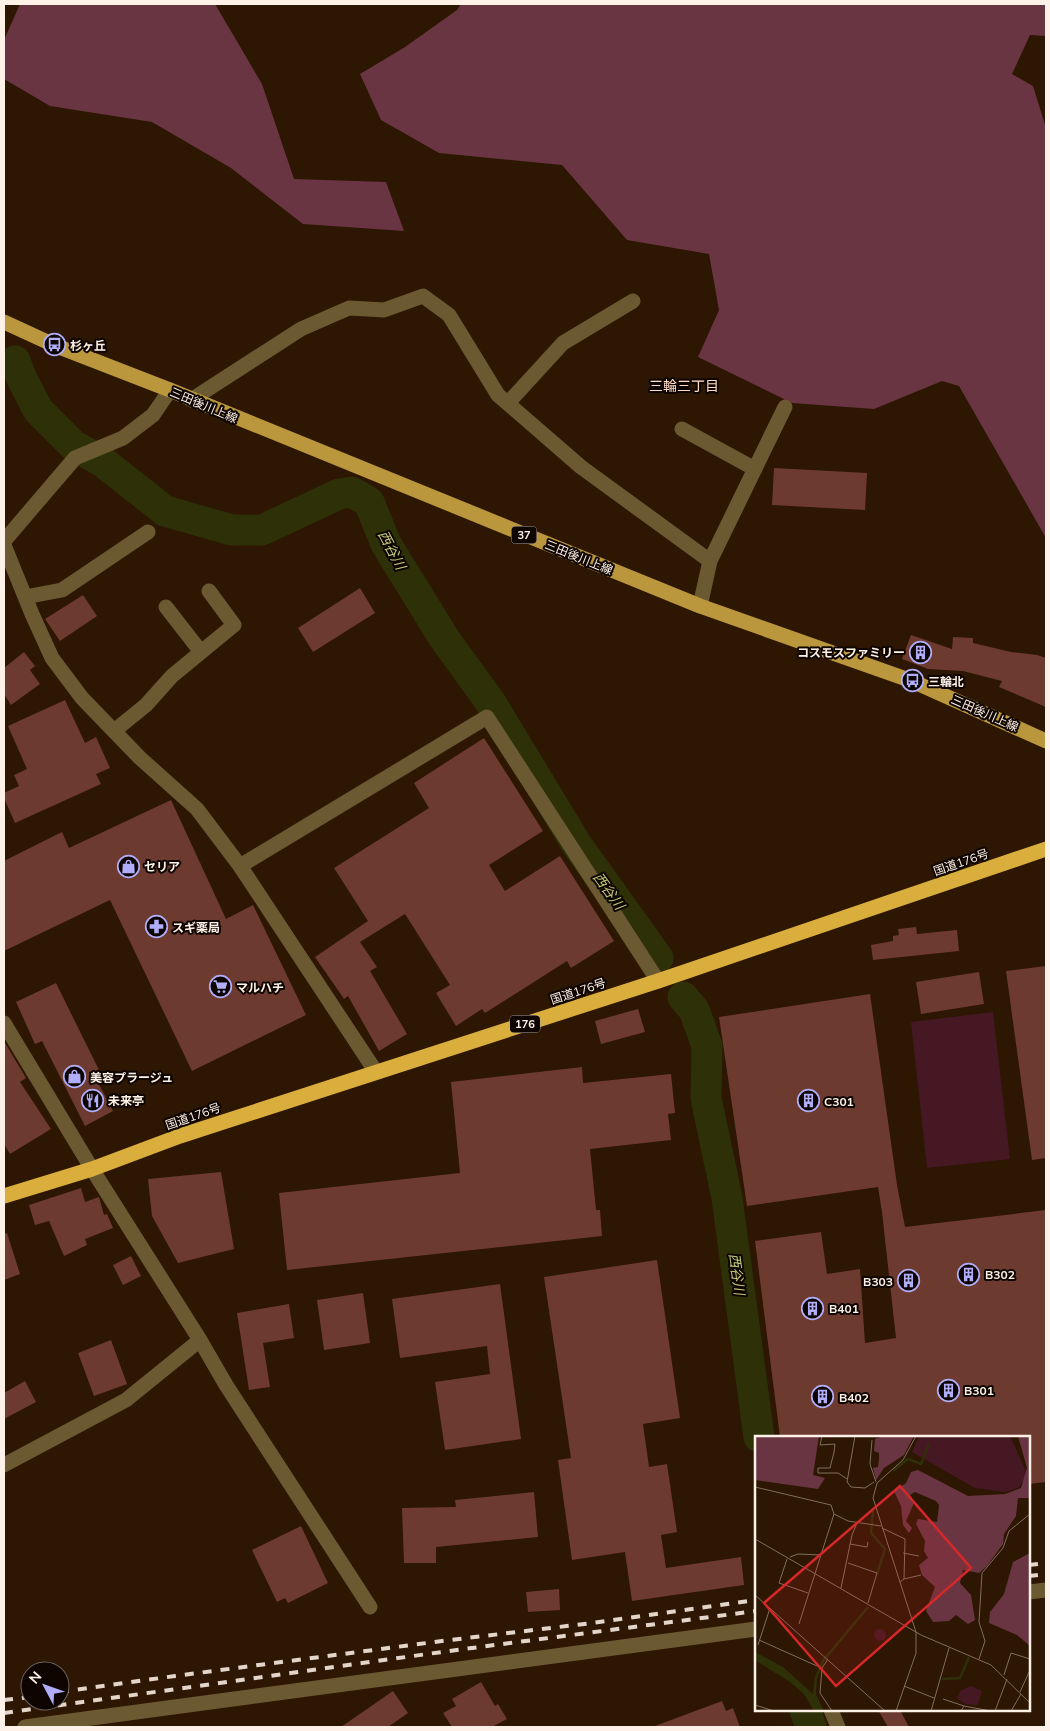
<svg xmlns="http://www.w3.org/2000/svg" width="1050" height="1731" font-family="Mulish,'Noto Sans JP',sans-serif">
<rect width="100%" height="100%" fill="#2d1602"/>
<path fill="#451824" d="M993,1012L1010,1159L927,1168L911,1022Z"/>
<path fill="#6a3542" d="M20,4H215L262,84L294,179L386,182L404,231L303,224L231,168L152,122L50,106L4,79V40Z
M461,4H1046V36L1030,35L1012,74L1033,86L1046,128V538L959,386L942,381L874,409L792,403L698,357L719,310L709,254L627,240L562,165L439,153L381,120L360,74L405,47L457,10Z"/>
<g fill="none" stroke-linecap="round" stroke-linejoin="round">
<path stroke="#2e3107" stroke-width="31" d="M15,361L22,379L38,410L73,445L103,462L165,511L232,530H262L339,494L352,492L369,502L386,544L444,638L491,703L577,845L658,958
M683,997L694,1010L707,1046L706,1098L727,1198L759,1437
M805,1710L811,1727"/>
</g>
<path fill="#6d3a2f" d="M774,468L867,473L865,510L772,505Z
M360,588L375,613L313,652L298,628Z
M83,595L97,616L60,641L45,619Z
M911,635L952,649L953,637L973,638V643L1011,652L1037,655L1046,658V707L999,687L1002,681L963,671L928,669L902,659Z
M24,652L35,666L30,670L40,684L11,705L4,694V668Z
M65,700L85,743L96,737L110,768L96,774L101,784L15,823L4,798V793L19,786L14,775L27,769L8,726Z
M484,738L543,831L489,865L505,891L560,856L614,941L571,968L567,961L485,1013L482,1009L456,1026L436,993L450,985L405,914L360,942L377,967L370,971L407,1034L379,1051L348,996L344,999L315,957L368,921L334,868L429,808L414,783Z
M171,800L226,919L253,905L306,1015L192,1071L110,900L4,951V861L62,832L69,848Z
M916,927L917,934L957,930L959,951L873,960L871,945L893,941V936L899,935L898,929Z
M1046,966V1158L1032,1160L1006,971Z
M979,972L984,1004L921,1014L916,982Z
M56,983L99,1070L93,1073L113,1111L85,1126L42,1041L35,1044L16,1002Z
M870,994L897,1185L905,1227L1046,1210V1482L1029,1484V1437H780L755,1241L821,1232L827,1274L860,1269L865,1343L896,1338L882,1212L878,1187L747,1206L719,1017Z
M638,1009L645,1032L601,1044L595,1021Z
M4,1041L26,1078L20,1082L51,1129L10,1154L4,1144Z
M582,1067L583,1083L671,1074L675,1113L668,1114L671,1140L590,1149L596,1210H600L602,1236L287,1270L279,1193L460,1173L451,1082Z
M221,1172L234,1249L178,1263L152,1216L148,1179Z
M81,1188L85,1202L99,1197L104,1215L107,1214L113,1228L85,1239L87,1245L64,1256L49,1221L35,1225L29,1205Z
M7,1233L20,1274L4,1280V1234Z
M131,1256L141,1276L123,1285L113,1265Z
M657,1260L680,1418L643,1424L649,1467L667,1464L677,1532L661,1535L666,1568L741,1557L744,1585L632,1601L625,1552L572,1560L558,1460L571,1458L544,1277Z
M500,1284L521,1439L445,1450L435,1382L490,1374L487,1346L400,1358L392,1299Z
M363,1293L370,1343L324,1350L317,1300Z
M289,1304L294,1338L263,1343L270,1387L249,1390L237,1313Z
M111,1340L127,1384L94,1396L78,1353Z
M25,1381L36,1402L4,1419V1393Z
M534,1492L538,1537L436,1547V1563H404L402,1508L456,1507L455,1500Z
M301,1526L328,1583L288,1603L285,1598L277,1602L252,1550Z
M559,1589L560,1610L528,1612L526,1592Z
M481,1682L495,1706L498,1704L507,1719L492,1727H452L443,1713L456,1706L452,1699Z
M393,1691L408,1713L388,1727H341Z
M722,1701L726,1711L733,1708L740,1727H656L655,1726Z
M878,1710H900L909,1727H888Z"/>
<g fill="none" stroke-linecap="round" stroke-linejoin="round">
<path stroke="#6a5931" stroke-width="15" d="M191,400L301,329L349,308L384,310L423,296L449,315L498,395L581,467L710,561L700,606
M508,403L563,343L633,301
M682,429L755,469
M4,541L75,458L123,438L153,415L170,390
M4,545L32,614L52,658L82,698L140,758L197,809L240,866L376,1072
M710,561L785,407
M25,597L62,590L148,532
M166,607L201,652
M114,731L146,705L172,676L234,625L209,591
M240,866L487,717L658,981
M4,1023L92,1169L200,1340L226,1385L370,1607
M4,1465L126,1400L200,1340
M1029,1592L1046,1590
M831,1710L838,1727
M25,1727L756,1629"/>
<path stroke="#ba963c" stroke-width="15" d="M4,322L54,345L170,390L700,606L912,681L1046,741"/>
<path stroke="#daae3d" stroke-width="15" d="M4,1196L92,1169L180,1136L658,981L1046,849"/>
<path stroke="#e4d5ca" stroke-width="4" stroke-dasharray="9 9" stroke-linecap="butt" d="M1029,1565L1046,1563
M1029,1576L1046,1574
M60,1692L175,1676L442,1641L592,1623L756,1600
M4,1700L30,1697
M4,1713L449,1651L756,1611"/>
</g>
<defs>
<symbol id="bus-ring" viewBox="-11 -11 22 22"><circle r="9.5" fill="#0e0501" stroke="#b0aefa" stroke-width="1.5"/><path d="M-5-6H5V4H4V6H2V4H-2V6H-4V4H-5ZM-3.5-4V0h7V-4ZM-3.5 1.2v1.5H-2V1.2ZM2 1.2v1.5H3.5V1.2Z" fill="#b0aefa"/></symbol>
<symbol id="building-ring" viewBox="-11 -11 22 22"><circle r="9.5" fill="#0e0501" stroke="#b0aefa" stroke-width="1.5"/><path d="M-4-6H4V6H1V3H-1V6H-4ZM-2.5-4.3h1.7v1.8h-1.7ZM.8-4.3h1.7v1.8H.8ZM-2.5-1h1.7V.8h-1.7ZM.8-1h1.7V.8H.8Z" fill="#b0aefa"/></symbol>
<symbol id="shop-ring" viewBox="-11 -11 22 22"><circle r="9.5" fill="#0e0501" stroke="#b0aefa" stroke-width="1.5"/><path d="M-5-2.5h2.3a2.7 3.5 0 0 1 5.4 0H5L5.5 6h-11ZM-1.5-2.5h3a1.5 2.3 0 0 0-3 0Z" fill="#b0aefa"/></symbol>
<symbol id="pharmacy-ring" viewBox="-11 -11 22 22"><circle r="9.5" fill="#0e0501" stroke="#b0aefa" stroke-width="1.5"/><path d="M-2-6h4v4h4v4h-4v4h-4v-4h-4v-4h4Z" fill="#b0aefa"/></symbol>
<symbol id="supermarket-ring" viewBox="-11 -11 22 22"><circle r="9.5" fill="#0e0501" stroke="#b0aefa" stroke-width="1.5"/><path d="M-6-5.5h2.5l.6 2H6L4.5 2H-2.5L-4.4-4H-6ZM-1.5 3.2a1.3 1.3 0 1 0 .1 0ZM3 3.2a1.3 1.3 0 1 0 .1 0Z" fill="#b0aefa"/></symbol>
<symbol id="restaurant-ring" viewBox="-11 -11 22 22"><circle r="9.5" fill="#0e0501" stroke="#b0aefa" stroke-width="1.5"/><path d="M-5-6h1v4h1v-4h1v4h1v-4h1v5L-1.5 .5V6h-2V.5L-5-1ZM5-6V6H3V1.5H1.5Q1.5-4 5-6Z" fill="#b0aefa"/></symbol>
</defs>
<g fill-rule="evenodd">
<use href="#bus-ring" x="42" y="332" width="25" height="25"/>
<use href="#building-ring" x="908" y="640" width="25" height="25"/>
<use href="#bus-ring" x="900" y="668" width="25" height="25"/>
<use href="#shop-ring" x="116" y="854" width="25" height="25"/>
<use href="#pharmacy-ring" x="144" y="914" width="25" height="25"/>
<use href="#supermarket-ring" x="208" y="974" width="25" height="25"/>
<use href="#shop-ring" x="62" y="1064" width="25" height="25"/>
<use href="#restaurant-ring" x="80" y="1088" width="25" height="25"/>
<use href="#building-ring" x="796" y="1088" width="25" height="25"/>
<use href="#building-ring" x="956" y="1262" width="25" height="25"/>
<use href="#building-ring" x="896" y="1268" width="25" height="25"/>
<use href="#building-ring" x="800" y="1296" width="25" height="25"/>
<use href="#building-ring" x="936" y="1378" width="25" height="25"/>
<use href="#building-ring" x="810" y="1384" width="25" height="25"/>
</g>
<g text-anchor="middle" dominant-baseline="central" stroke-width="4" stroke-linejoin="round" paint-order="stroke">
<g fill="#0e0501" stroke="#b6aaa2" stroke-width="1">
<rect x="511.5" y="526.5" width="25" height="17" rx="4"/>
<rect x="510" y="1015.5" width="30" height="17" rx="4"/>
</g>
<g font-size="11" font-weight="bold" fill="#fef1e7">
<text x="524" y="535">37</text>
<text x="525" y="1024">176</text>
</g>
<g font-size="12" font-weight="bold" fill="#fef1e7" stroke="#0e0501" text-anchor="start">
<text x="70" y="345">杉ヶ丘</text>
<text x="905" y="652" text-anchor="end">コスモスファミリー</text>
<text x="928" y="681">三輪北</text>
<text x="144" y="866">セリア</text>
<text x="172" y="927">スギ薬局</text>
<text x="236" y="987">マルハチ</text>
<text x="90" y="1077">美容プラージュ</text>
<text x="108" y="1100">未来亭</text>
<text x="824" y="1101">C301</text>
<text x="985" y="1274">B302</text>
<text x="893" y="1281" text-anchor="end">B303</text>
<text x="829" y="1308">B401</text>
<text x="964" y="1390">B301</text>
<text x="839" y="1397">B402</text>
</g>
<g font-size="12" fill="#fef1e7" stroke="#0e0501">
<text transform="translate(204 405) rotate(23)">三田後川上線</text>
<text transform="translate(579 557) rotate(22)">三田後川上線</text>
<text transform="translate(985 713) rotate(24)">三田後川上線</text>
<text transform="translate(961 862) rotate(-19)">国道176号</text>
<text transform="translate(578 991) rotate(-18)">国道176号</text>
<text transform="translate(193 1116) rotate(-19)">国道176号</text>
</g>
<g font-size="14" fill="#feddc4" stroke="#0e0501">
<text x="684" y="386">三輪三丁目</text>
</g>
<g font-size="14" font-style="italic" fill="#c0c977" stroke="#0e0501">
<text transform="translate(392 550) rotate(62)">西谷川</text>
<text transform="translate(609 891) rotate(54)">西谷川</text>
<text transform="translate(737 1274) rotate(82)">西谷川</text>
</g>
</g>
<g transform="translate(755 1436)">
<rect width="275" height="275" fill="#2d1602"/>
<path d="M164,0H255L270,33V43L263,52L250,56L220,52L157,16ZM119 199a6 6 0 1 1 12 0a6 6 0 1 1-12 0ZM216,250L227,255L223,269L210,268L202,262L205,255Z" fill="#451824"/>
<path d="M0,0H64L58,39L70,42L63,53L0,44ZM129,0H159L149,19L129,32L121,44L118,32L123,31L124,23V17L119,15L120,3ZM263,0H275V62H263L261,80L249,98L248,108L232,130L224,137L208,134L205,147L216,159L220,184L213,188L201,179L194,185L178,186L171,175L180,151L167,139L164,129L173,122L169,115L170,105L161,88L163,83L182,86L184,69L181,65L160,56L155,59L159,67L151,85L157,92L154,97L148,89L146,70L139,55L151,47L156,36L163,34L213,60L250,58L266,52L272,32ZM275,117V210L262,199L234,187L235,176L249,158L258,126Z" fill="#6a3542"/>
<path d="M0,216L28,231L58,258L60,239L62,240L61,259L69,275H59L49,258L35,246L0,224Z" fill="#2e3107"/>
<path fill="none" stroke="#2e3107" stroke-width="2.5" d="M138,35L153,23L166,28L174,8M118,75L116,97L130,113L122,138M61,242L68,225L113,171M187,243L205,242L214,221"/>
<path fill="none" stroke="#816e5e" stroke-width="1" d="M67,0L65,9L80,8L79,16L75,32H63V37H83L92,43M100,0L92,46L96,51L110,52L119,46M161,0L148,24L122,47L118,62L161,196M117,4L115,28L121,46M0,51L76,69L79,78L93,85L126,90M127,92L150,103L149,143L145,146M0,103L166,199L236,229L275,267M95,108L112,111L113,106M148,117L164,120M35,121L43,118L65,119M32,123L24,147L53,157M93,127L122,137L113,167M149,143L166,139M86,152L97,99L102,87M0,159L130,275M44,188L79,78M4,204L62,230M3,209L15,172M73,223L67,232L65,257L77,275M224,223L230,205L224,186L227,137L248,112L254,95L275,78M249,239L256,217L275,223M149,250L179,262M265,256L275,234M188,263L209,270M0,269L19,275M141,275L161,217V196M176,275L194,212M206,275L209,270L236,275M240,275L252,243M256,275L266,258"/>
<path fill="#d62828" fill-opacity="0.15" stroke="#d62828" stroke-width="2.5" d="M145,50L216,132L81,250L9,167Z"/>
<rect width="275" height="275" fill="none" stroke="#fef1e7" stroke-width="2.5"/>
</g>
<rect width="1050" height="1731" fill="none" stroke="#fef1e7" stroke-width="10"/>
<g transform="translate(45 1686) rotate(311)"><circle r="24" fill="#0e0501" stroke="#6e635d"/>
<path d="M0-4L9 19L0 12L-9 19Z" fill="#b0aefa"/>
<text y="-8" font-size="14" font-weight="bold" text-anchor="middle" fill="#fef1e7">N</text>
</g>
</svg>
